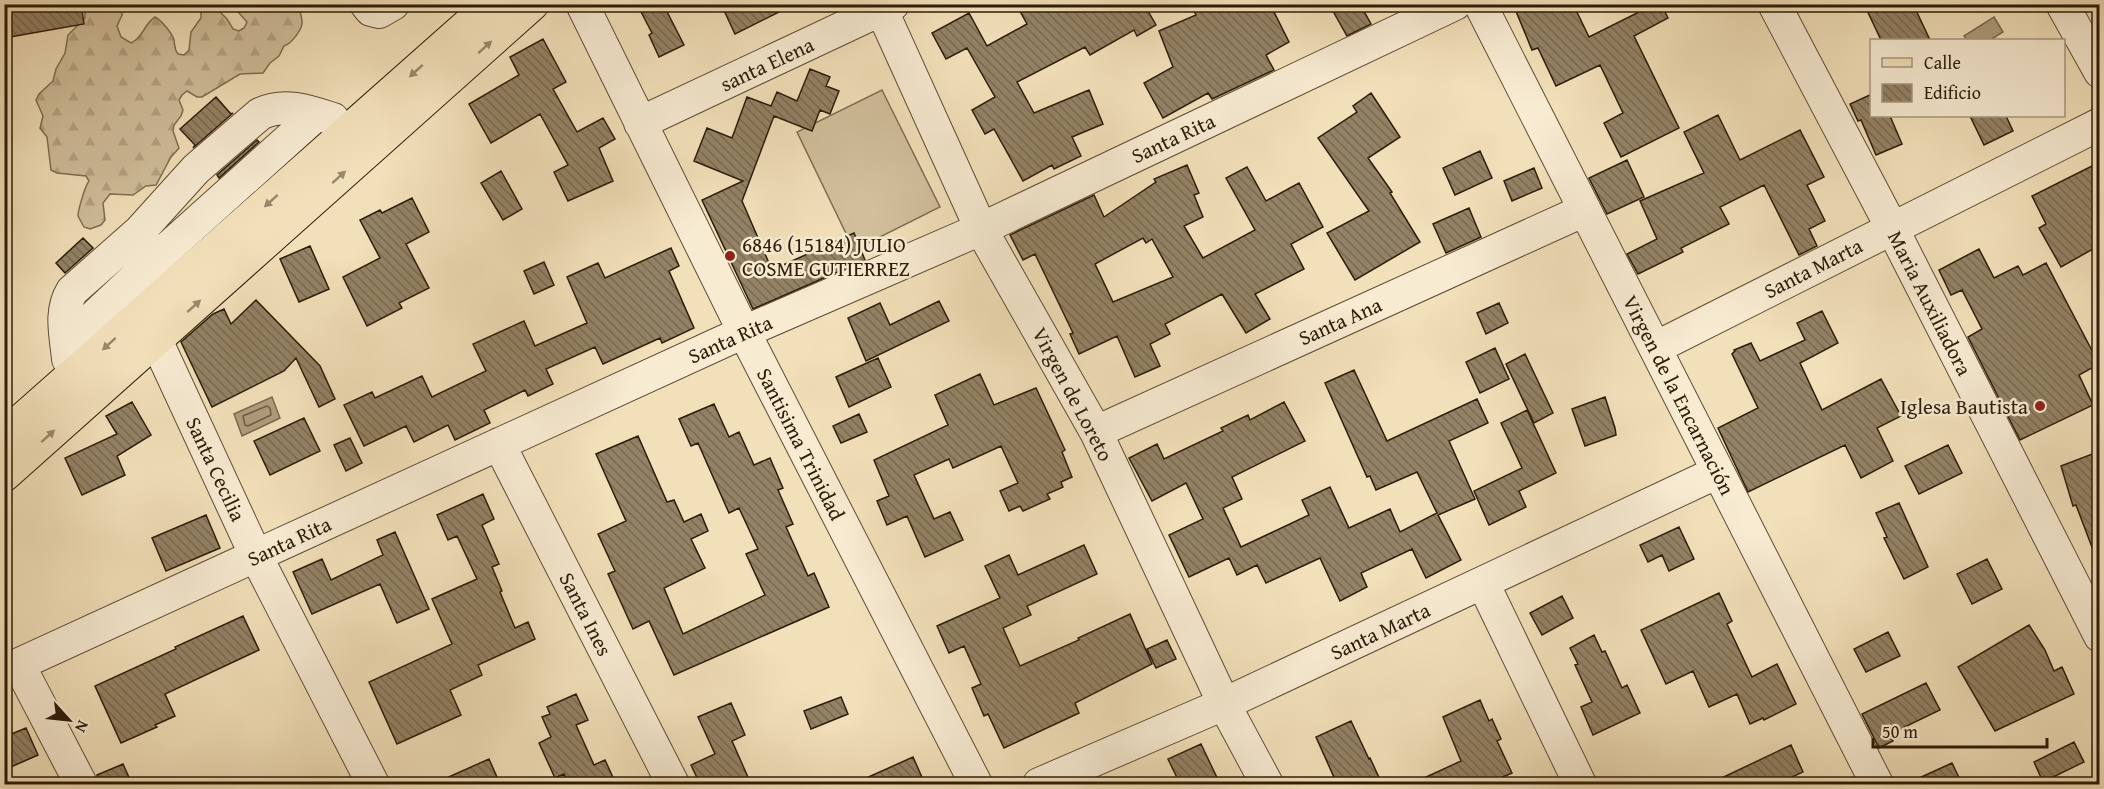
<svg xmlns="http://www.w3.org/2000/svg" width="2104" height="789" font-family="'Gentium Book Plus',serif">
<defs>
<pattern id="forest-firs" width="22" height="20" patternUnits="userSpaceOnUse" patternTransform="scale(1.5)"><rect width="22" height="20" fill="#d1bf9c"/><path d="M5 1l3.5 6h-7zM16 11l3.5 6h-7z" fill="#b4a485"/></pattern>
<pattern id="building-back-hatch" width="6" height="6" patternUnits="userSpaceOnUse" patternTransform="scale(1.5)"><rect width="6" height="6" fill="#938265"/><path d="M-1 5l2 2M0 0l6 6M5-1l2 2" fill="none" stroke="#786a51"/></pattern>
</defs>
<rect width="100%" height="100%" fill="#f2e0ba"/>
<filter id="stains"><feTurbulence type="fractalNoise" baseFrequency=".00333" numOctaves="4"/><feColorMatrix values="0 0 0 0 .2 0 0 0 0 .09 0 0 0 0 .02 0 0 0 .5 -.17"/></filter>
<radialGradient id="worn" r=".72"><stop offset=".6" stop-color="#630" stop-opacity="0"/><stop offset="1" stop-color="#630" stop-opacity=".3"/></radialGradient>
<path fill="#d1bf9c" stroke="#7f6e52" stroke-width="1.5" d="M882,90L940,207L854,250L797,132Z"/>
<path fill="url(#forest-firs)" stroke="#7f6e52" stroke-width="1.5" d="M85,5H122V15L117,26L121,37L131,43C143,38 144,24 155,17C161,20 172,33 174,40C175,46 174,49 178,54L184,55L189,50L191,32L201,18V11H219L227,19L233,29L239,31L244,28L247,22L239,13L238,5H299C299,11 303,18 302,24C301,31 291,44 284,46L279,56L270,63L263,73L240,74L202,97H197L187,91L182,95L179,100L183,110L181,116L174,125L173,131L179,148L171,157L156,185L146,186L133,195L110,194L103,203L105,220L101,225L90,229L84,227L78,216C78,210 85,186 89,181L86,176L57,173L51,170L47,137L40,128L43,116L36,100L39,94L53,81L56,69L65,53L68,35L85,18Z"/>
<path fill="#af9d7e" stroke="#7b694f" stroke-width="1.5" d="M1994,17L2003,32L1990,40H1967L1964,36Z
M272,397L280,418L242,436L234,414Z"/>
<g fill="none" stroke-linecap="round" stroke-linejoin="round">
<path stroke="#6e5c44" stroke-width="1.5" d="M267,406L270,408L271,415L248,426L245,425L243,416Z"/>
</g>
<path fill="url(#building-back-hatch)" stroke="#2d1c09" stroke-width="1.5" fill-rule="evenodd" d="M4,4H81L84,24L4,38Z
M637,4H663L684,45L659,57L649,35L652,33Z
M721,4H795L735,34Z
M1016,4H1144L1156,25L1137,36L1134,30L1090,55L1085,47L1017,82L1034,113L1089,90L1103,124L1072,137L1081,156L1054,169L1052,165L1023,181L994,129L985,134L972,110L995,97L967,48L946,59L932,33L969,13L987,46L1027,24Z
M1190,4H1270L1289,42L1266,55L1274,70L1212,99L1208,93L1163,118L1144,83L1173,67L1159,31L1196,15Z
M1329,4H1360L1371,24L1347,36Z
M1513,4H1573L1589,37L1655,4H1661L1668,18L1634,36L1679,128L1621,157L1604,123L1623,113L1600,65L1556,86L1538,48L1532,50Z
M1864,4H1913L1930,40H1881Z
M543,39L566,82L553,89L577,132L603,118L615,139L599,148L613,181L568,201L554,172L568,165L540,114L491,143L469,104L519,75L510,57Z
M810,69L830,77L826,86L839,91L830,114L820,110L812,131L774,116L742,201L772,270L854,233L865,260L753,309L702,200L743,181L694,161L707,128L732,138L747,97L771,106L777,92L797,101Z
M1371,93L1400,137L1368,158L1392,192L1390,193L1420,242L1355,280L1327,233L1369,211L1318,138L1357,112L1353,106Z
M1872,94L1870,116H1890L1902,144L1876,155L1861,120L1858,121L1850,104Z
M216,97L231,114L233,113L193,148L195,145L180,129Z
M1718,115L1740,160L1800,130L1824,177L1807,185L1825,221L1809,229L1817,246L1799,255L1764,185L1720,207L1729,224L1681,248L1683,252L1638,274L1627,254L1657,239L1640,201L1704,173L1684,132Z
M1970,116H2006L2013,131L1984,145Z
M257,140L259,142L219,178L217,175Z
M1480,151L1492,178L1455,195L1443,168Z
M1627,160L1644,197L1607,214L1589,178Z
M2100,162V245L2061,267L2039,228L2046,224L2032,196Z
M1187,165L1199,193L1194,195L1203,217L1184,226L1203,258L1255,230L1226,178L1247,167L1266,201L1299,183L1323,227L1291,244L1304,269L1255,294L1270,319L1246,333L1222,294L1165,324L1170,334L1150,344L1160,366L1135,377L1117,336L1079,354L1070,334L1073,333L1035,254L1023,260L1010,235L1094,195L1104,217L1156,182L1154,179ZM1143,238L1146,243L1152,239L1173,277L1113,302L1095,264Z
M1534,168L1542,188L1512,201L1504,181Z
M501,171L522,209L503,220L481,183Z
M412,198L429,232L406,244L429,288L399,303L402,308L367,326L343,277L380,258L360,220L380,210L382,213Z
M1469,208L1481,237L1446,253L1433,224Z
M83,238L93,248L65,273L56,263Z
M310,246L329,289L299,302L280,259Z
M671,248L679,266L669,271L694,328L662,343L660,338L603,364L595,347L546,369L553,384L528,396L525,390L484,410L490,423L455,440L448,425L414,442L406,426L364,446L344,405L372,392L375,398L422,376L432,397L486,371L473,344L524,321L535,346L587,323L567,277L598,263L605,278Z
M1979,249L1994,278L2018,266L2023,275L2046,263L2099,364L2079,375L2093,405L2020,440L1968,337L1982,329L1962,290L1951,295L1939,270Z
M544,262L554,285L534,294L524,271Z
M256,300L320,366L335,399L319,407L296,358L284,371L212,407L181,342L213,314L224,309L231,324Z
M939,301L949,321L866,361L848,318L880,303L890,325Z
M1499,303L1508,323L1486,334L1477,313Z
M1822,311L1838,343L1800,363L1822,410L1881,379L1901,416L1877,428L1893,461L1861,478L1845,445L1748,492L1718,428L1758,408L1732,354L1735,351L1734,350L1751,343L1760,361L1805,340L1797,323Z
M1495,348L1509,379L1480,393L1466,362Z
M1525,354L1553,413L1534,423L1506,364Z
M878,358L891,387L849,407L836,377Z
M1354,370L1387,441L1477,399L1488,423L1449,441L1475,499L1438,515L1461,560L1426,578L1412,549L1361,573L1367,587L1340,601L1320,558L1266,583L1257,565L1237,575L1229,558L1189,577L1169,535L1203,519L1186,483L1152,501L1129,458L1157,444L1164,459L1223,431L1221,428L1248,415L1250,420L1284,402L1305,441L1232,477L1242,499L1223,508L1241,547L1309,515L1302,500L1330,487L1349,528L1390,509L1400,532L1437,513L1417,472L1376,490L1370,476L1367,477L1325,383Z
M980,374L994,405L1036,388L1065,450L1062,452L1072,477L1061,482L1063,487L1047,494L1050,499L1023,511L1020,506L1009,511L1000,491L1018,483L1001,446L953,468L949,459L914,475L934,519L950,512L963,540L925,557L907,516L887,525L877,501L889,496L874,460L948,425L935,395Z
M1605,397L1615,428L1616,435L1585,446L1572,409Z
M132,402L151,435L117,456L125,475L82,495L65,458L117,434L106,416Z
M714,404L729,437L739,432L754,465L770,458L783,488L778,490L793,524L786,527L808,576L814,573L829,607L674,675L649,621L633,629L608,574L615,571L598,534L626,521L596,454L638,436L667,502L674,500L684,522L701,514L708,531L691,539L705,568L664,588L683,634L765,595L746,554L758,549L739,508L729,513L698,443L691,446L679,419Z
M1527,410L1556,473L1519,491L1526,507L1489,525L1474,491L1522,468L1501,423Z
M859,414L867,432L841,443L833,426Z
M304,418L320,451L270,475L254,441Z
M350,438L362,463L346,471L334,445Z
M1948,445L1962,473L1919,494L1905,466Z
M2100,451V563H2098L2076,505L2073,506L2061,466Z
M483,494L494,519L482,525L499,564L492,567L502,591L500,592L515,628L528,622L535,639L478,665L482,675L450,690L461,715L397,744L369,682L452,644L432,599L477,579L457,536L448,540L437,515Z
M1899,503L1928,567L1904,579L1884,538L1887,537L1876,513Z
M206,515L220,548L166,571L152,538Z
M1679,527L1694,559L1669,571L1662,555L1648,562L1640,545Z
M395,532L429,609L397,623L380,584L312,614L293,572L322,559L331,580L383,555L377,540Z
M1084,545L1097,574L1027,606L1031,615L1003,628L1020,666L1079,640L1078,638L1130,614L1152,664L1075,703L1079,713L1004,748L988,714L984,716L972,688L981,684L964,646L949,653L937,626L1000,598L985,566L1009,555L1018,575Z
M1987,559L2002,589L1972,604L1957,574Z
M1719,593L1732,621L1727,624L1752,677L1777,664L1796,704L1764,720L1763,718L1750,724L1737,694L1709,707L1693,671L1666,684L1641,630Z
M1562,596L1573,618L1542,635L1530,613Z
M243,616L259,650L165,694L175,716L155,725L157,727L121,743L95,686L176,649L175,647Z
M2029,625L2045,650L2054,671L2062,667L2074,694L1995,731L1958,667Z
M1888,632L1900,656L1866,672L1854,649Z
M1594,635L1602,652L1605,651L1622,688L1627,685L1640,713L1593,735L1581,707L1592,702L1575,665L1578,664L1570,648Z
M1167,640L1176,659L1156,668L1147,649Z
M1926,683L1940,710L1890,734L1893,741L1879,748L1862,714Z
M576,694L588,720L576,725L594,765L605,760L616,784H552L566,778L564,774L555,778L539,743L551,737L542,717L550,714L547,707Z
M841,697L848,714L811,729L804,711Z
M1480,700L1489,721L1492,719L1501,739L1497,741L1512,773L1486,784H1411L1461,761L1443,717Z
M731,703L745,735L732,741L751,784H700L691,765L715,754L698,717Z
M1351,721L1369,759L1370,758L1382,784H1337L1316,737Z
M26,728L38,755L4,770V737Z
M2074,742L2084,762L2043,782L2034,762Z
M1201,744L1220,784H1180L1168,759Z
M1791,745L1803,772L1777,784H1709Z
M913,757L925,784H853Z
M489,759L500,784H433Z
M1952,763L1962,784H1906Z
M123,764L132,784H99L97,775Z"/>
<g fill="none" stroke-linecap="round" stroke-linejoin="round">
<defs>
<path id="minor" d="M366,4L371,10L379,12L393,4
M582,4L744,332L976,784
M879,4L981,229L1096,432L1224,704L1267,784
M1480,4L1877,784
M1774,4L1892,228L2100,636
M2062,4L2100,72
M640,123L893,4
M150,280L149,256L140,231L196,169L260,114C284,102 309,111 333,119
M144,317L156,340L256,556L373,784
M66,343L149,265L317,114
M1655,348L2100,124
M68,359C66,336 59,312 72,291L140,231
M1096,432L1585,210
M499,444L673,784
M1483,583L1580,784
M19,665L81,784
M4,671L744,332L981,229L1455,4
M1039,784L1224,704L1718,472"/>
<path id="major" d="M4,436L492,4
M4,475L532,4"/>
</defs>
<use href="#minor" stroke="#5e4d35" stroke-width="34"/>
<use href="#major" stroke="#2d1c09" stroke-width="35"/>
<use href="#minor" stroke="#f7ebd2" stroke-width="32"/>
<use href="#major" stroke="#f2e0ba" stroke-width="33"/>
</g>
<defs><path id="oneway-solid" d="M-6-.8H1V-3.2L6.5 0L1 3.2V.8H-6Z" transform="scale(1.5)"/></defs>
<g fill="#99886a">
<use href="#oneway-solid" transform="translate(485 47) rotate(-42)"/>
<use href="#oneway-solid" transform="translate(416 71) rotate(138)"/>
<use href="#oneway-solid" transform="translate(339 177) rotate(-42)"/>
<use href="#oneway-solid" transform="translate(271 201) rotate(138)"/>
<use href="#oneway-solid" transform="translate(194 306) rotate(-42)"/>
<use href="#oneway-solid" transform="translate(109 344) rotate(138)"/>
<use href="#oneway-solid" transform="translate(48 436) rotate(-42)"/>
</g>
<g fill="#8f2418" stroke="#f7ebd2" stroke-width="2">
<circle cx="730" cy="256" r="6"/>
<circle cx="2040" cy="406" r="6"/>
</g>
<g text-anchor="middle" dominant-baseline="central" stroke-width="5" stroke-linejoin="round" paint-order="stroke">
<g font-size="21" fill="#2d1c09" stroke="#f7ebd2">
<text transform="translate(767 64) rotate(-25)">santa Elena</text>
<text transform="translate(1173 138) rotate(-25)">Santa Rita</text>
<text transform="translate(1813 268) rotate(-27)">Santa Marta</text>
<text transform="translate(1930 303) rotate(63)">Maria Auxiliadora</text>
<text transform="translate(1340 321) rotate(-24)">Santa Ana</text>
<text transform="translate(730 339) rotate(-24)">Santa Rita</text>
<text transform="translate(1073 394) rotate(62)">Virgen de Loreto</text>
<text transform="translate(1679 395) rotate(63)">Virgen de la Encarnación</text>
<text transform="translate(801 444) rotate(63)">Santisima Trinidad</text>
<text transform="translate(216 469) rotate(65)">Santa Cecilia</text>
<text transform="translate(289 541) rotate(-25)">Santa Rita</text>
<text transform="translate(586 614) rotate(63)">Santa Ines</text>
<text transform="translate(1380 631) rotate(-25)">Santa Marta</text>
</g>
<g font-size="21" fill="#2d1c09" stroke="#f7ebd2" text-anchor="start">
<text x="742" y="244">6846 (15184) JULIO<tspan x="742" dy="24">COSME GUTIERREZ</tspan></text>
<text x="2028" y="406" text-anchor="end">Iglesa Bautista</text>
</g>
</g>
<rect width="2104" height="789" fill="none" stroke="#f2e0ba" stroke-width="24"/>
<rect x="6" y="6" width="2092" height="777" fill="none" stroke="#2d1c09" stroke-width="3"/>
<rect x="12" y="12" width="2080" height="765" fill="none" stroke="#2d1c09" stroke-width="1.5"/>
<rect x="1870" y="39" width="195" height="78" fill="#f7ebd2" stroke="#a69882" stroke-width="1.5"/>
<rect x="1882" y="58" width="30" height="9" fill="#f2e0ba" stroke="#a69882" stroke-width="1.5"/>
<text x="1924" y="69" font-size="18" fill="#2d1c09">Calle</text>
<rect x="1882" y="84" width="30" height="18" fill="url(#building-back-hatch)" stroke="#a69882" stroke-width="1.5"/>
<text x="1924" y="99" font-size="18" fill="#2d1c09">Edificio</text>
<g transform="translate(69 720) rotate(117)" stroke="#f7ebd2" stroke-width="4.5" paint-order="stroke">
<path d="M0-4.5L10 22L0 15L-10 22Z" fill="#2d1c09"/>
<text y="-9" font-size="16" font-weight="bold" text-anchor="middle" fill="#2d1c09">N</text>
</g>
<path d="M1873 738v9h174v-9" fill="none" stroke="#2d1c09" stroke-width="3"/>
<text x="1882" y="738" font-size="18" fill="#2d1c09" stroke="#f7ebd2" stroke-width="4.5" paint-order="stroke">50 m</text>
<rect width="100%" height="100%" filter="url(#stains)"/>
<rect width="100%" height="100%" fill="url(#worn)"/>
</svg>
